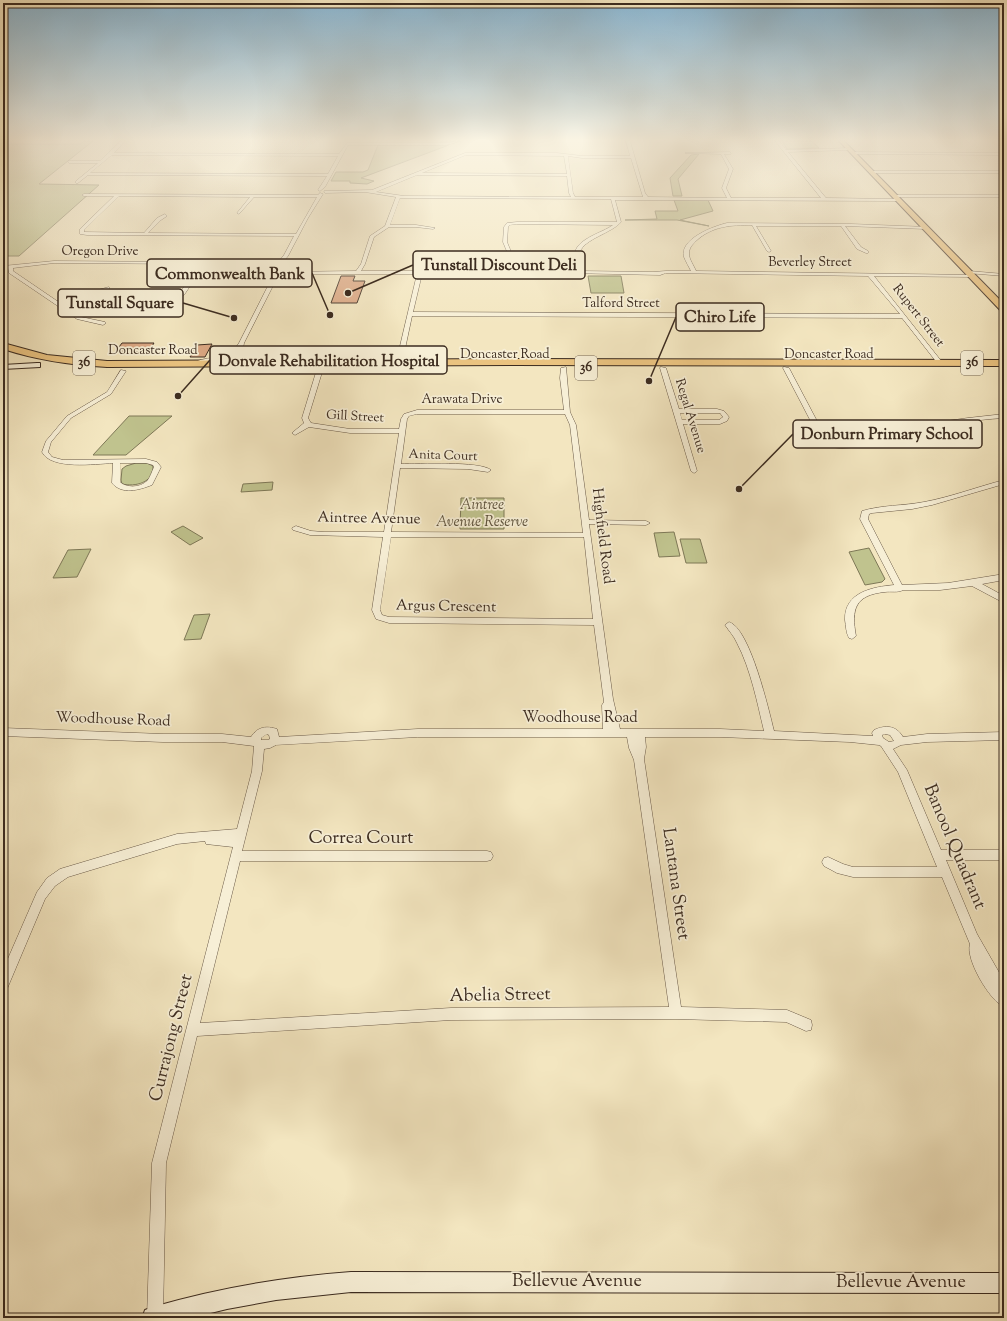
<svg xmlns="http://www.w3.org/2000/svg" width="1007" height="1321" font-family="'Sorts Mill Goudy',serif">
<rect width="100%" height="100%" fill="#f3e6c0"/>
<filter id="stains"><feTurbulence type="fractalNoise" baseFrequency=".005" numOctaves="4"/><feColorMatrix values="0 0 0 0 .2 0 0 0 0 .09 0 0 0 0 .02 0 0 0 .5 -.17"/></filter>
<radialGradient id="worn" r=".72"><stop offset=".6" stop-color="#630" stop-opacity="0"/><stop offset="1" stop-color="#630" stop-opacity=".3"/></radialGradient>
<path fill="#c0c38e" stroke="#7e7857" d="M84,141H93L39,184L99,185L19,256H3V144H80Z
M442,141H453L450,142L449,145L361,178L374,181L367,184L350,183V181H331L336,172H363L368,170L378,145H437Z
M782,141H812L819,148L790,149H787Z
M699,154L678,179L682,196H673L670,178L691,155Z
M674,200H708L713,211L680,220L709,226L677,220H625L657,219L655,211H678Z
M588,276H621L624,293H591Z
M129,416H172L126,455H93Z
M136,463H147L153,466C154,483 135,487 122,484L121,480L122,469L126,466Z
M273,482L272,490L241,492L243,484Z
M461,498H504V529H460Z
M183,526L203,538L190,545L171,532Z
M674,532L680,556L659,557L654,533Z
M680,539H700L707,563H686Z
M869,548L885,579L882,582L865,585L849,552Z
M91,549L77,577L53,578L68,550Z
M210,614L201,639L184,640L194,615Z"/>
<path fill="#dca884" stroke="#3c2c20" d="M341,276H355L353,281H365L357,303H331Z
M122,343H154L148,352L116,351Z
M212,344L205,357H190L197,345Z"/>
<g fill="none" stroke-linecap="round" stroke-linejoin="round">
<defs>
<path id="street" d="M121,141H125L114,153L339,154L347,143H446L461,141L446,145H348L325,187L320,191L318,190L327,176L88,175L78,183H76V181L98,163H69L68,161H100ZM112,155L338,156L328,174L90,173Z
M626,141H630L645,193L648,197L727,198L722,188L729,169L721,154L685,153L730,152L731,154H724L733,169L726,188L731,198H821L775,141H779L786,150L850,148L849,150L788,152L826,198L898,199L900,200L898,201L615,200L621,222C612,233 584,239 580,252C578,258 581,265 580,271L653,272L666,271H691C689,267 686,262 684,257C679,239 714,226 727,223L851,224L928,227L926,229L845,226L861,247L868,251V253H866L857,249L841,226H756L771,251L769,252L767,251L752,225C731,225 712,226 696,241C692,245 689,248 689,254C689,259 694,266 696,271L975,275V276L973,277L874,276L942,362V364H938L902,318L412,316L402,363L399,365L396,363L417,274H279L244,343L241,360L232,371L229,372L226,370L227,360L229,357C221,360 206,366 198,361C202,359 206,359 211,358C224,357 232,354 239,343L278,266L282,267L280,272L356,271L361,264L370,236L385,226L396,197L365,192L325,193L324,191L372,190L465,153H557L582,156H630ZM466,155L564,156L567,174L422,173ZM568,156L582,158H631L643,197H575L573,193ZM417,175L567,176L569,193L571,197L404,196L376,192ZM400,198L611,199L617,222H517L507,223L504,227L503,242L508,254L509,271H361L365,264L374,237L389,227H416L433,229L435,228L416,225H390ZM517,224L613,225C602,233 579,238 575,252C574,258 576,265 575,271H514L512,254L507,242L508,227L510,225ZM666,273L868,276L900,314L413,312L422,274L568,273L660,275Z
M853,152L1004,153V155L852,154Z
M870,171H1004V173H871Z
M320,193L323,194L308,218L288,256L283,262L205,264L184,295L182,296L179,294L200,264L54,263L13,268V271L57,301L109,287V289L61,303L81,317L105,322L106,323L103,325L77,319L9,273L8,268H3V266L54,261L179,262L280,260L284,255L294,236L87,235L80,234V229L114,196H84L82,195L84,194L318,195ZM119,196L250,197L237,213L239,214L254,197H317L296,234L148,233L161,220L167,216L165,214L157,218L144,233L84,232V230Z
M894,195H1004V197H895Z
M969,271L1004,274V276L967,273V272Z
M320,367L323,369L308,418L311,423L350,429H399L401,419L404,414L417,410H564L560,378L561,368L566,367L570,412L576,425L589,520L646,521L650,523L646,525L589,524L613,699L620,729H720L764,731C757,702 751,670 737,643C734,636 729,631 725,625L729,622C750,628 769,711 774,731L873,736L872,733L874,730C885,725 896,725 903,737L927,734L1004,732V740L927,742L901,745L893,749L907,770L941,850H1004V860H946L977,934L1004,981V1007C990,1001 965,959 970,944L942,877H853L837,873L824,866L822,862L824,858L828,857L843,864L853,867H937L898,772L881,746L879,745L850,742L720,737H645L646,747L644,759L681,1007L787,1010L811,1020L812,1025L811,1030L806,1031L786,1022L676,1019L451,1020L197,1036L166,1163L163,1317L147,1318L152,1163L233,847L206,844L205,841L177,844L68,877L55,886L45,899L7,989L3,991V970L37,892L47,878L60,869L177,834L237,829L252,771L254,746L222,742H163L3,736V728L163,734H222L251,737C258,726 267,726 277,729L279,737L418,729H603L602,705L604,702L594,625L389,623L376,619L372,610L383,537L310,535L293,530L292,528L296,526L311,531L324,532H384L399,433H350L309,427L295,435L292,433L304,423L302,418L317,369ZM417,414H565L570,425L583,533L391,532L400,468L468,469L488,472L491,470C480,461 418,464 401,464L407,419L409,416ZM391,537H584L593,619L389,617L382,615L380,610ZM267,734L269,735L270,739L268,740H261V738ZM885,734L890,735L894,741L889,742L883,738L882,735ZM418,737H627L629,748L634,760L669,1007L451,1008L200,1023L240,861H487L491,860L493,856L491,852L487,851H242L262,771L264,749L270,748L276,745Z
M661,367L666,368L679,409H717L724,411L729,417L727,421L720,424H683L697,471L696,472L694,473L691,471L660,368ZM680,413H720L723,417L719,420H682Z
M784,367L789,368L826,438L835,443L851,444L867,441L908,429L933,423L968,418L1004,414V418C973,420 943,424 913,431C889,437 866,448 842,448C833,448 825,446 820,439L783,368Z
M121,370L126,371L111,394L71,418L51,442L48,452L52,457L63,460L146,459L157,462L161,467L152,485C139,490 122,495 112,483L113,463C95,464 51,470 42,452L46,441L67,416L107,392ZM120,463H146L153,465L154,467C152,471 150,478 147,481C140,488 126,488 120,482Z
M1004,480V484L932,505L912,509L872,513L869,514L868,519L902,585L948,583L1004,574V580L982,584L1004,596V603L972,586L940,590H903C898,593 891,591 885,592C855,595 851,609 856,636L852,639L849,638C846,633 846,626 845,620C844,592 873,587 894,585L860,519L862,511C882,505 903,506 924,502C951,497 977,487 1004,480Z"/>
<path id="secondary" d="M37,363H40V367L3,369V365Z
M351,1272L1004,1273V1293L351,1292L276,1300L227,1309L190,1318H142L145,1310L153,1307C218,1288 284,1277 351,1272Z"/>
<path id="primary" d="M839,141H844L1004,304V311H1001Z
M3,343L47,355L107,361L511,359L1004,360V366L511,365L107,367C71,365 37,360 3,349Z"/>
</defs>
<use href="#street" stroke="#6a5a48" stroke-width="1"/>
<use href="#secondary" stroke="#3c2c20" stroke-width="2"/>
<use href="#primary" stroke="#3c2c20" stroke-width="2"/>
<use href="#street" fill="#f7efd6" fill-rule="evenodd"/>
<use href="#secondary" fill="#f7efd6" fill-rule="evenodd"/>
<use href="#primary" fill="#eac380" fill-rule="evenodd"/>
</g>
<linearGradient id="sky" x2="0" y2="1"><stop stop-color="#8ab8d5"/><stop offset="0.43" stop-color="#faf4e3"/><stop offset="1" stop-color="#faf4e3" stop-opacity="0"/></linearGradient>
<rect width="1007" height="326" fill="url(#sky)"/>
<g text-anchor="middle" dominant-baseline="central" stroke-width="3.5" stroke-linejoin="round" paint-order="stroke">
<g font-size="13" fill="#3c2c20" stroke="#f7efd6">
<text x="100" y="252">Oregon Drive</text>
<text x="810" y="263">Beverley Street</text>
<text x="621" y="304">Talford Street</text>
<text transform="translate(918 316) rotate(52)">Rupert Street</text>
<text x="153" y="351">Doncaster Road</text>
<text x="505" y="355">Doncaster Road</text>
<text x="829" y="355">Doncaster Road</text>
<text x="462" y="400">Arawata Drive</text>
<text transform="translate(690 416) rotate(73)">Regal Avenue</text>
<text transform="translate(355 417) rotate(3)">Gill Street</text>
<text transform="translate(443 456) rotate(2)">Anita Court</text>
</g>
<g fill="#f7efd6" stroke="#746657" stroke-width="1">
<rect x="73" y="351" width="22" height="24" rx="3"/>
<rect x="961" y="351" width="22" height="24" rx="3"/>
<rect x="575" y="356" width="22" height="24" rx="3"/>
</g>
<g font-size="14" font-weight="bold" fill="#3c2c20">
<text x="84" y="363">36</text>
<text x="972" y="363">36</text>
<text x="586" y="368">36</text>
</g>
<g font-size="15" font-style="italic" fill="#5d523c" stroke="#f7efd6">
<text x="482" y="505">Aintree<tspan x="482" dy="17">Avenue Reserve</tspan></text>
</g>
<g font-size="15" fill="#3c2c20" stroke="#f7efd6">
<text transform="translate(369 519) rotate(1)">Aintree Avenue</text>
<text transform="translate(602 536) rotate(83)">Highfield Road</text>
<text transform="translate(446 607) rotate(1)">Argus Crescent</text>
<text x="580" y="718">Woodhouse Road</text>
<text transform="translate(113 720) rotate(2)">Woodhouse Road</text>
</g>
<g font-size="18" fill="#3c2c20" stroke="#f7efd6">
<text x="361" y="839">Correa Court</text>
<text transform="translate(954 847) rotate(67)">Banool Quadrant</text>
<text transform="translate(675 884) rotate(82)">Lantana Street</text>
<text transform="translate(500 996) rotate(-1)">Abelia Street</text>
<text transform="translate(172 1038) rotate(-76)">Currajong Street</text>
<text x="577" y="1282">Bellevue Avenue</text>
<text x="901" y="1283">Bellevue Avenue</text>
</g>
</g>
<path fill="none" stroke="#3c2c20" stroke-width="1.5" d="M348 293L413 265M330 315L312 273M234 318L183 303M649 381L676 317M178 396L210 360M739 489L793 434"/>
<g fill="#3c2c20" stroke="#f7efd6" stroke-width="1.5">
<circle cx="348" cy="293" r="4"/>
<circle cx="330" cy="315" r="4"/>
<circle cx="234" cy="318" r="4"/>
<circle cx="649" cy="381" r="4"/>
<circle cx="178" cy="396" r="4"/>
<circle cx="739" cy="489" r="4"/>
</g>
<g fill="#f7efd6" stroke="#3c2c20" stroke-width="1.5">
<rect x="413" y="251" width="172" height="28" rx="4"/>
<rect x="147" y="259" width="165" height="28" rx="4"/>
<rect x="58" y="289" width="125" height="28" rx="4"/>
<rect x="676" y="303" width="88" height="28" rx="4"/>
<rect x="210" y="346" width="237" height="28" rx="4"/>
<rect x="793" y="420" width="189" height="28" rx="4"/>
</g>
<g font-size="16" text-anchor="middle" font-weight="bold" fill="#3c2c20">
<text x="499" y="270">Tunstall Discount Deli</text>
<text x="230" y="279">Commonwealth Bank</text>
<text x="120" y="308">Tunstall Square</text>
<text x="720" y="322">Chiro Life</text>
<text x="329" y="366">Donvale Rehabilitation Hospital</text>
<text x="887" y="439">Donburn Primary School</text>
</g>
<rect width="1007" height="1321" fill="none" stroke="#f3e6c0" stroke-width="16"/>
<rect x="4" y="4" width="999" height="1313" fill="none" stroke="#3c2c20" stroke-width="2"/>
<rect x="8" y="8" width="991" height="1305" fill="none" stroke="#3c2c20"/>
<rect width="100%" height="100%" filter="url(#stains)"/>
<rect width="100%" height="100%" fill="url(#worn)"/>
</svg>
